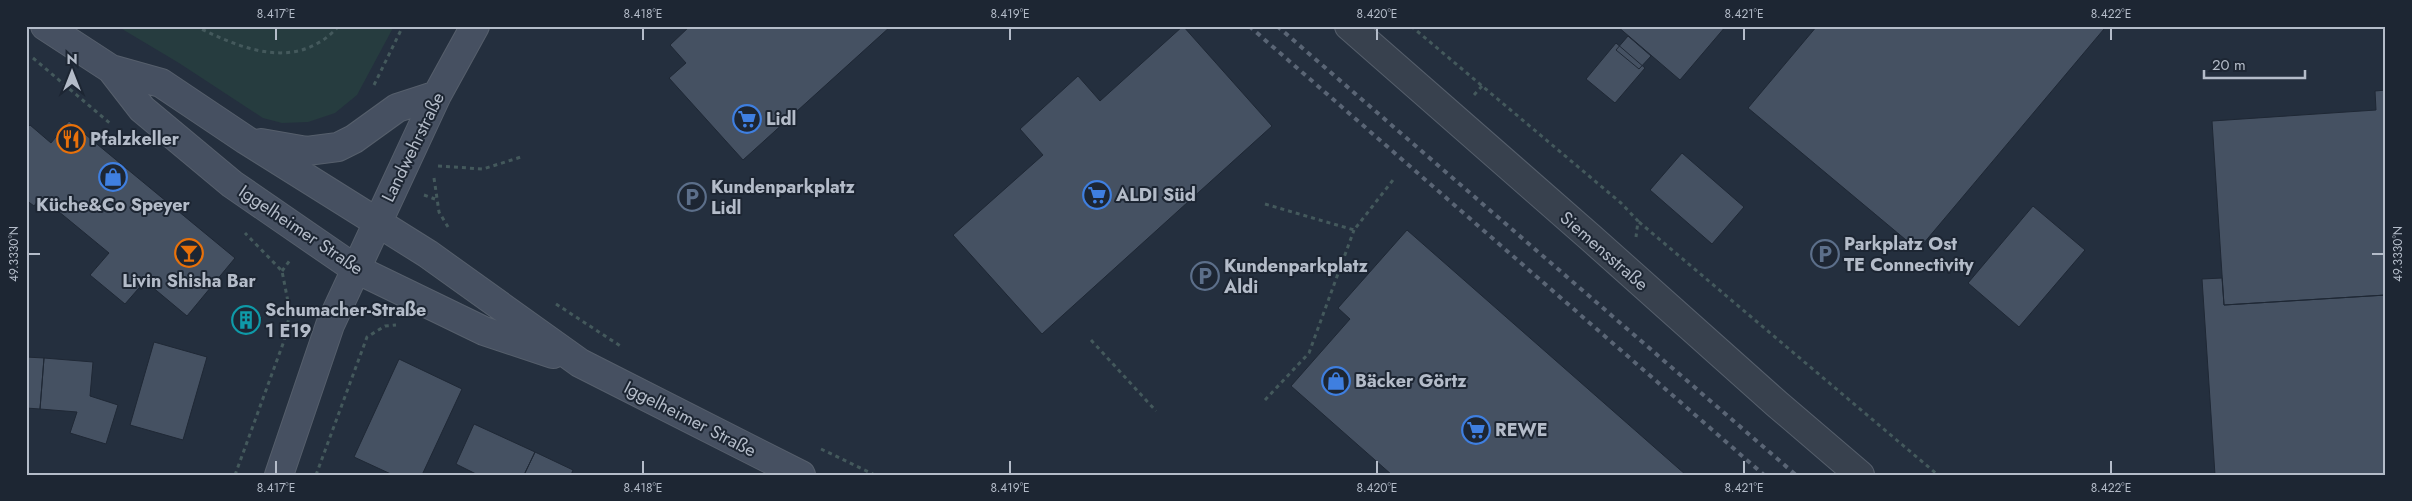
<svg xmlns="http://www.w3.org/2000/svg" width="2412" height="501" font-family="Jost,sans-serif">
<rect width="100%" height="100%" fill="#242f3e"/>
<path fill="#263c3f" d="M117,26H394L357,95L335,113L308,122L282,123L263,118L179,63Z"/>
<path fill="#455162" stroke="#1f2835" d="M690,26H891L743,160L669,78L686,63L670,45Z
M1183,26L1272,126L1042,334L953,235L1043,155L1020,129L1078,76L1100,101Z
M1617,26H1726L1680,80Z
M1817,26H2100L2104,29L1918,250L1748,108Z
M1628,36L1651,56L1639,69L1616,50Z
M1616,43L1645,68L1615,103L1586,79Z
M2386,90V295L2224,305L2212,121L2376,110L2375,91Z
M69,121L235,258L187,316L145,281L125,304L90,275L109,253L41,197L34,206L26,200V129L30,125L51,143Z
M1682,153L1744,207L1712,244L1650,190Z
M2033,206L2085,250L2019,327L1968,283Z
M1407,230L1686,475H1392L1291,386L1350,319L1338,308Z
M2222,278L2224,305L2386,295V475H2215L2202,279Z
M236,309L262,317L257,331L231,323Z
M154,342L207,357L183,440L130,425Z
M26,357L44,358L40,409L26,408Z
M44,358L93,362L90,396L118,405L106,444L70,433L77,412L40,409Z
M399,359L462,389L422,475H393L354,457Z
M474,424L535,452L524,475H478L456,464Z
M535,452L573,470L571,475H524Z"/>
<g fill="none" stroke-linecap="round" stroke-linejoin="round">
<defs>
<path id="street" d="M1349,26L1591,238L1777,404L1860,475"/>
<path id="secondary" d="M45,26L111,69L161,83L246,140L428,254L580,363L801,475
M111,69L142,109L232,184L354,268L484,331L553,354
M261,143L307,151L338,147L354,139L397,108L437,95
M279,475L330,325L437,95L475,26"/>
</defs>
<use href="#street" stroke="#565f6c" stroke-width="30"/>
<use href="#secondary" stroke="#565f6c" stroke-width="30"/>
<path stroke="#44595c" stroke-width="3" stroke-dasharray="4 4" stroke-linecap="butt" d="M195,26C232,44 279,66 318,43C326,39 333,32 339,26
M1411,26L1621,203L1638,221L1636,237
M33,58L112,125
M374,85L403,26
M1474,95L1482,86
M438,166L483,169L521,157
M434,178L439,212L448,227
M424,195L435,199
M1265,204L1354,230L1393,180
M1639,222L1938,475
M282,271L290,260
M556,304L622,347
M290,312L301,316
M1091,340L1156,411
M1265,400L1309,353L1354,230
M821,449L875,475
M235,475L284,341L290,312L282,271L245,233
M316,475L367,337L385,326L396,325"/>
<use href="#street" stroke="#38414e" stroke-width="28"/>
<use href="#secondary" stroke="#465061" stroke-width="28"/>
<path stroke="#5a6575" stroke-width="4" stroke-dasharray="5 5" stroke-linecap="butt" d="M1249,26L1764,475
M1277,26L1796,475"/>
</g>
<path fill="none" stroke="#b4bcc9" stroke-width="2" d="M276,28V40M643,28V40M1010,28V40M1377,28V40M1744,28V40M2111,28V40M28,254H40M2372,254H2384M276,461V474M643,461V474M1010,461V474M1377,461V474M1744,461V474M2111,461V474"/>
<defs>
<symbol id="supermarket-ring" viewBox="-11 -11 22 22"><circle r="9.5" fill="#1d2633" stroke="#3f7fe0" stroke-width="1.5"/><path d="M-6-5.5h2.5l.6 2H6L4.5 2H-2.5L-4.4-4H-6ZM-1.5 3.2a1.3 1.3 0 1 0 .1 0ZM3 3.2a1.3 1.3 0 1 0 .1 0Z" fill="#3f7fe0"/></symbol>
<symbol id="restaurant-ring" viewBox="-11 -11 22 22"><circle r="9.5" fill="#1d2633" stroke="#e8710a" stroke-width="1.5"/><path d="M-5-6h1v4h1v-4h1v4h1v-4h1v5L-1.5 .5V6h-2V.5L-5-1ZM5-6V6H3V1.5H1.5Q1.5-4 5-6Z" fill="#e8710a"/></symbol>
<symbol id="shop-ring" viewBox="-11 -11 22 22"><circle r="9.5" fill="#1d2633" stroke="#3f7fe0" stroke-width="1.5"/><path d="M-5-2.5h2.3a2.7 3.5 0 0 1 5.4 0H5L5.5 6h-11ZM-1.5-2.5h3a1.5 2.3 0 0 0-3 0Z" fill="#3f7fe0"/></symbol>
<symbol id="parking-ring" viewBox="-11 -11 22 22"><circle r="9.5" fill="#1d2633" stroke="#5c6f8a" stroke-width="1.5"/><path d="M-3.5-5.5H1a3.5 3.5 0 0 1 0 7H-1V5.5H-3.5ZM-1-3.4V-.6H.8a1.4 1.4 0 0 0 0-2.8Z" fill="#5c6f8a"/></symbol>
<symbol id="bar-ring" viewBox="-11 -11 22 22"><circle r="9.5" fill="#1d2633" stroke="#e8710a" stroke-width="1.5"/><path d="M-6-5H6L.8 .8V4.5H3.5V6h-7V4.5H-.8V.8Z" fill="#e8710a"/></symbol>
<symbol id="building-ring" viewBox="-11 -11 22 22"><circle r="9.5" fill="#1d2633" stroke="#0f9aa8" stroke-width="1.5"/><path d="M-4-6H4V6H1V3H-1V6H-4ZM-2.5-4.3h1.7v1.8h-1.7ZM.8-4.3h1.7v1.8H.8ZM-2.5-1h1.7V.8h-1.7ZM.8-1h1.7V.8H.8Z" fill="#0f9aa8"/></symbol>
</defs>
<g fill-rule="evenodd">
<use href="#supermarket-ring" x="731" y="103" width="32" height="32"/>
<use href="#restaurant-ring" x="55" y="123" width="32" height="32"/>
<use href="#shop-ring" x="97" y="161" width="32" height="32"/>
<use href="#supermarket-ring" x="1081" y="179" width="32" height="32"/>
<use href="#parking-ring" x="676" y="181" width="32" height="32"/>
<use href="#bar-ring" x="173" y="237" width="32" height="32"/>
<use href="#parking-ring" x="1809" y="238" width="32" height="32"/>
<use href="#parking-ring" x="1189" y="260" width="32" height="32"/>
<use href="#building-ring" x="230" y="304" width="32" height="32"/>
<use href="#shop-ring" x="1320" y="365" width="32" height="32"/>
<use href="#supermarket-ring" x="1460" y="414" width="32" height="32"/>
</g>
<g text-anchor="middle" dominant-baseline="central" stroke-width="4" stroke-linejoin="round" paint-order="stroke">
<g font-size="18" font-weight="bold" fill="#b4bcc9" stroke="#1d2633" text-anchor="start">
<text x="766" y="119">Lidl</text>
<text x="90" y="139">Pfalzkeller</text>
<text x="711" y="187">Kundenparkplatz<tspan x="711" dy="21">Lidl</tspan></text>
<text x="1116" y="195">ALDI Süd</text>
<text x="113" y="205" text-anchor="middle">Küche&amp;Co Speyer</text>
<text x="1844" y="244">Parkplatz Ost<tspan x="1844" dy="21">TE Connectivity</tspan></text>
<text x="1224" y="266">Kundenparkplatz<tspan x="1224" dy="21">Aldi</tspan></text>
<text x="189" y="281" text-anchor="middle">Livin Shisha Bar</text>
<text x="265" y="310">Schumacher-Straße<tspan x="265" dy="21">1 E19</tspan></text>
<text x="1355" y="381">Bäcker Görtz</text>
<text x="1495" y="430">REWE</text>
</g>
<g font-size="18" fill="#b4bcc9" stroke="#1d2633">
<text transform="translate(413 147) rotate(-64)">Landwehrstraße</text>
<text transform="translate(301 230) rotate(34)">Iggelheimer Straße</text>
<text transform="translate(1604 251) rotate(41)">Siemensstraße</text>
<text transform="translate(690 419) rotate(27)">Iggelheimer Straße</text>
</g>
</g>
<rect width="2412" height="501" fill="none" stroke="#1d2633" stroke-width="55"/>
<g transform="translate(72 72)" stroke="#1d2633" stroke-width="4" paint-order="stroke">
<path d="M0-4L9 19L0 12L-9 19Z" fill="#b4bcc9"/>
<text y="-8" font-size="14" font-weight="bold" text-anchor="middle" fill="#b4bcc9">N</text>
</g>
<path d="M2204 70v8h101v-8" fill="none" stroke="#b4bcc9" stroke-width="2.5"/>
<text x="2212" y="70" font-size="15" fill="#b4bcc9" stroke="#1d2633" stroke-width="4" paint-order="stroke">20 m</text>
<rect x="28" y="28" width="2356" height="446" fill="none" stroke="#b4bcc9" stroke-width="2"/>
<g font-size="12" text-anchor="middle" fill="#b4bcc9">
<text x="276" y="18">8.417°E</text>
<text x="643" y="18">8.418°E</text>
<text x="1010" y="18">8.419°E</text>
<text x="1377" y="18">8.420°E</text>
<text x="1744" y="18">8.421°E</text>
<text x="2111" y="18">8.422°E</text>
<text transform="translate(14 254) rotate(-90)" y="4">49.3330°N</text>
<text transform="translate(2398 254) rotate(-90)" y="4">49.3330°N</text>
<text x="276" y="492">8.417°E</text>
<text x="643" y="492">8.418°E</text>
<text x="1010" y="492">8.419°E</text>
<text x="1377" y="492">8.420°E</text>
<text x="1744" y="492">8.421°E</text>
<text x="2111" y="492">8.422°E</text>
</g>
</svg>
